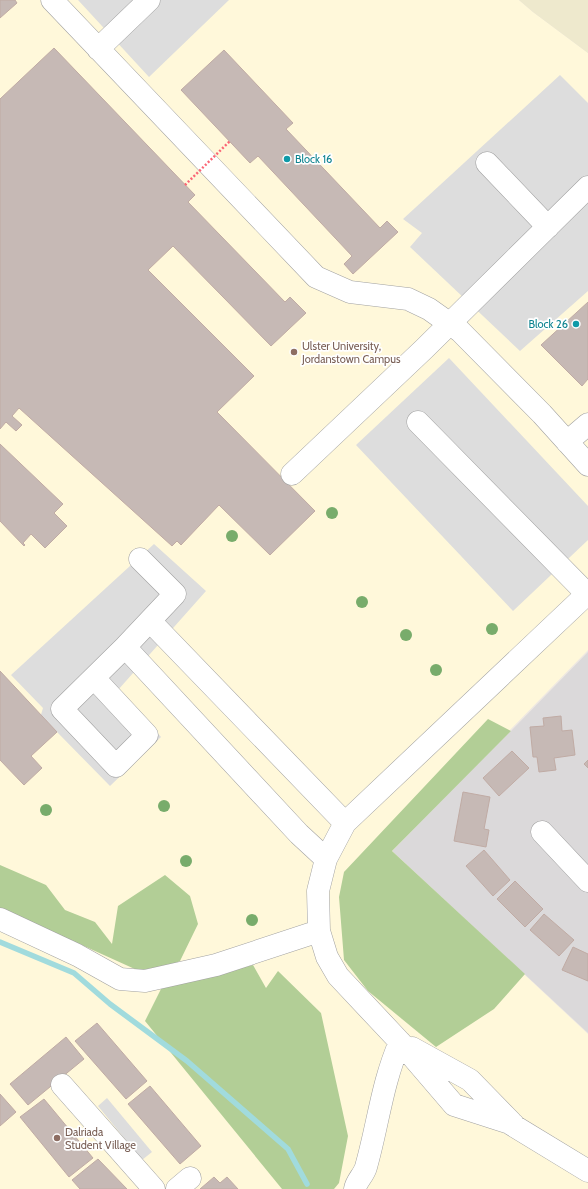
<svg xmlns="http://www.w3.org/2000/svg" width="588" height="1189" font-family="Cabin,sans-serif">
<rect width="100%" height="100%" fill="#eee8e2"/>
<path fill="#dbd9da" d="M588,652V1033L392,851L511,731Z"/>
<path fill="#fff8da" d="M0,0H519L533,12L588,53V650L392,851L588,1034V1189H0Z"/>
<path fill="#eee9cd" d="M519,0H588V53L533,12Z"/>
<path fill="#b2ce96" d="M488,719L511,731L392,851L525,974L494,1009L436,1047L368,991L344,960L339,897L344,872Z
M0,865L46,885L65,910L95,922L112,944L118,906L165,875L190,896L198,924L180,961L148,975L0,908Z
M253,965L266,988L278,971L321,1013L348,1136L339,1183L334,1189H282L145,1021L162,987Z"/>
<path fill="#ddd" d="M78,0H229L149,77Z
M560,75L588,103V291L520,351L410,247L422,233L403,219Z
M449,358L588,506V540L513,611L356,445Z
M154,544L206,591L118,690L161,737L110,786L57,732L40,718L43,708L11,675Z
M107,1098L152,1152L142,1160L98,1106Z"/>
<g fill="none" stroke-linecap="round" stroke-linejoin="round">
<path stroke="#a1dbdd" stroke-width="5.5" d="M0,942L74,973L110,1004L187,1061L288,1149L307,1184"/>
</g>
<path fill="#c6b9b5" stroke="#c0aba4" d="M0,0H15L17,3L0,18Z
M54,48L195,195L188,202L285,302L290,297L306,313L271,346L173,246L148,270L254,376L217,412L315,511L270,555L219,505L181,545L177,541L172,546L19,408L12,416L22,425L16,431L6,422L0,429V99Z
M224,50L293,123L286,129L380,228L387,221L398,232L353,274L344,264L352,256L258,156L250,163L181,90Z
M588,302V379L582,386L541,345Z
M0,444L63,504L54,513L67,526L45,548L31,534L23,543L25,545L24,546L0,521Z
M0,671L57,732L31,756L42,768L24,785L0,760Z
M561,716L562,731L572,730L575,755L554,758L556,770L539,772L537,757H533L530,727L544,726L543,718Z
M512,751L529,768L499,796L483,778Z
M588,760V768L584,764Z
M463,792L490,797L484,829L489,830L486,847L454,841Z
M484,850L510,880L493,896L466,866Z
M515,881L543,909L525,927L497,899Z
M544,914L574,940L559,956L530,930Z
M573,947L588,954V981L562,970Z
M97,1023L147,1081L126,1099L75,1041Z
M66,1037L84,1059L28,1105L10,1084Z
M150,1086L201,1146L180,1164L128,1104Z
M0,1094L16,1112L0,1126Z
M44,1099L93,1158L69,1177L20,1117Z
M98,1159L127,1189H80L72,1180Z
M214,1177L220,1183L227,1177L238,1189H200Z"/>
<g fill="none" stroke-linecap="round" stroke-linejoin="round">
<defs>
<path id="minor" d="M52,0L316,277L350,292L408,299L429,309L460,331L542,414L588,465
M98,49L149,0
M487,163L548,227
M418,422L587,594
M567,442L588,424
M292,474L424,349L588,187
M150,621L345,823
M125,647L299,834L326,859
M94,678L147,735L116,766L62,709L125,647L175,594L140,559
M542,832L588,881
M0,919L77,955L120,979L145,981L216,965L319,931
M412,1048L470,1080L511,1122
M62,1085L154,1189
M501,1118L588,1171
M513,1124L454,1105L400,1042L338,976L327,957L319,931L318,891L326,859L345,823L588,593
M177,1189L190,1178
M355,1189C356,1181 364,1175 366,1167C378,1125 382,1083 400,1042"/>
</defs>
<use href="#minor" stroke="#a1a1a1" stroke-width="23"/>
<use href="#minor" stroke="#fff" stroke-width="22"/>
<path stroke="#fb6675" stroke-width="2.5" stroke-dasharray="2 2" stroke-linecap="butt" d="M185,185L230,141"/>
</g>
<g fill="#78ac6b">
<circle cx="332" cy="513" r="6"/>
<circle cx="232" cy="536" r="6"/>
<circle cx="362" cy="602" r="6"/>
<circle cx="492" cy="629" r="6"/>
<circle cx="406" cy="635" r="6"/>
<circle cx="436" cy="670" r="6"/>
<circle cx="164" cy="806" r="6"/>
<circle cx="46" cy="810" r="6"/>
<circle cx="186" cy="861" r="6"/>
<circle cx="252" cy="920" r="6"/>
</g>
<g fill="#0f9aa8" stroke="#fff" stroke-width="1.5">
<circle cx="287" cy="159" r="4"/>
<circle cx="576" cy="324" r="4"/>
</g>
<g fill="#8d6e63" stroke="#fff" stroke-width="1.5">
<circle cx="294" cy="352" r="4"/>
<circle cx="57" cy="1138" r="4"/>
</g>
<g text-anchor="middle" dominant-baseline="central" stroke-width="3.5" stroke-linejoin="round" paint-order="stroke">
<g font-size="11" fill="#0d838f" stroke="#fff" text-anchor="start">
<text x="295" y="159">Block 16</text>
<text x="568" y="324" text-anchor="end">Block 26</text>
</g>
<g font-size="11" fill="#785e54" stroke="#fff" text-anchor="start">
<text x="302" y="346">Ulster University,<tspan x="302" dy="13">Jordanstown Campus</tspan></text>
<text x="65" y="1132">Dalriada<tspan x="65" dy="13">Student Village</tspan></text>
</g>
</g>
</svg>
